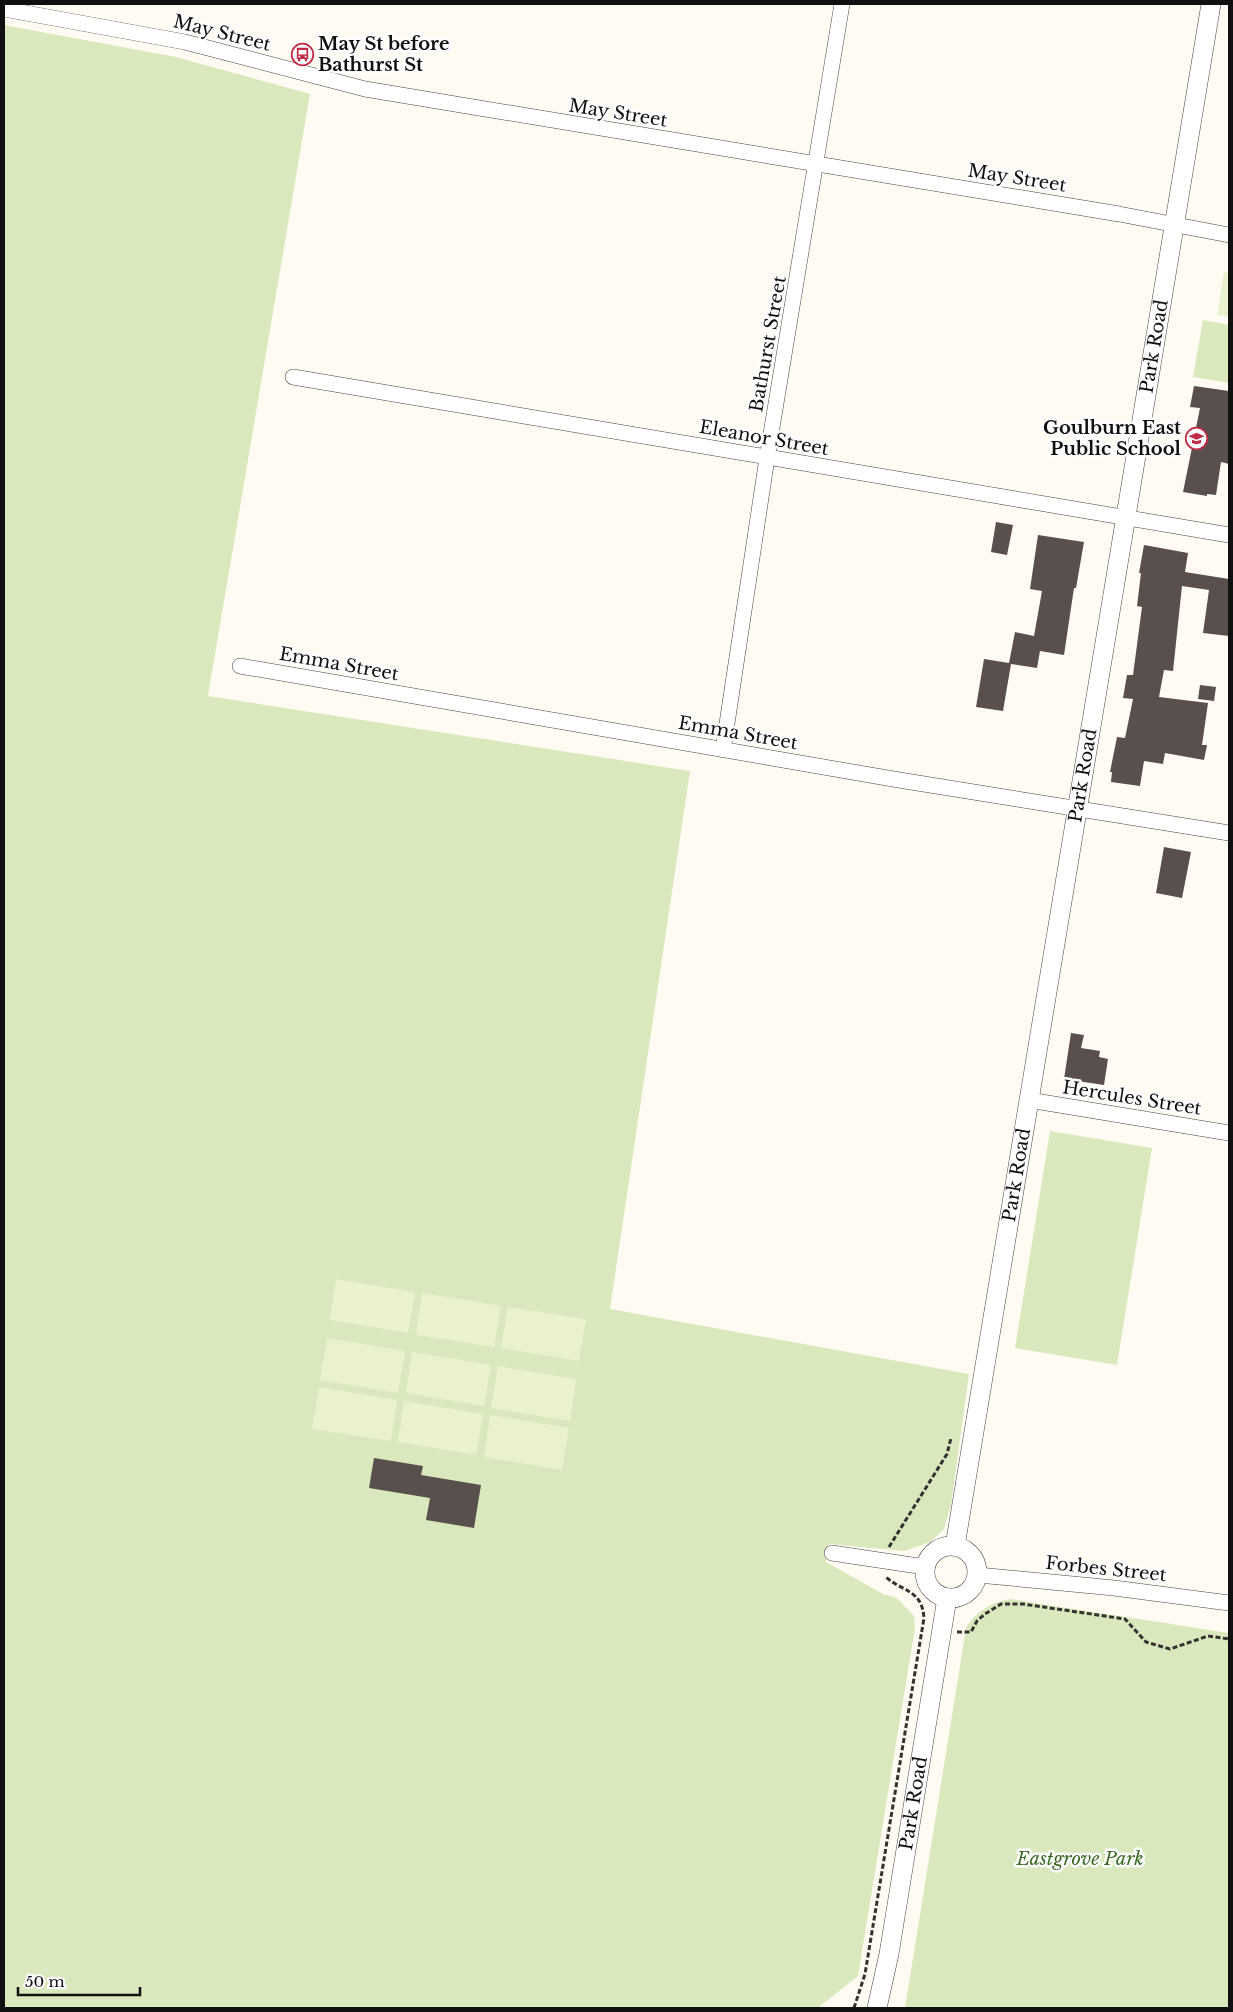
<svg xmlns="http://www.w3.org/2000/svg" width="1233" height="2012" font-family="'Libre Baskerville',serif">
<rect width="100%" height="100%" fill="#fffbf3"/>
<path fill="#dae9bd" d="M4,25L176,57L310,94L208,696L690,771L610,1309L969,1374L951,1505L944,1529L930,1542L905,1551L829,1544L826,1562L883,1594L897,1598L914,1616L915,1628L858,1976L818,2008H4Z
M1203,320L1229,325V383L1193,377Z
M1050,1131L1152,1148L1117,1365L1015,1348Z
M1010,1599L1229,1633V2008H905L966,1628C976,1611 990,1603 1010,1599Z"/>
<path fill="#e9f1ce" d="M1224,272L1229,273V317L1217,315Z
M336,1279L415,1292L408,1333L330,1320Z
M422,1293L501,1306L494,1347L416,1335Z
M508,1307L586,1319L579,1361L501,1348Z
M327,1338L405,1351L398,1393L320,1380Z
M412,1352L491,1365L484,1406L406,1393Z
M498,1366L576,1379L570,1421L491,1408Z
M319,1387L397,1400L391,1441L312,1429Z
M404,1401L483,1414L476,1455L398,1442Z
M490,1415L569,1428L562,1470L484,1457Z"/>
<path fill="#594f4c" d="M1194,386L1229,391V464L1221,462L1216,495L1207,494V496L1183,492L1200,408L1190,407Z
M996,522L1013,525L1007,555L991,552Z
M1038,535L1084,542L1076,588H1074L1064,655L1040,651L1037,668L1011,664L1003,711L976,707L984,659L1009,663L1015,632L1034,636L1042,591L1030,589Z
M1144,545L1188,553L1185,572L1229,579V636L1203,633L1209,590L1182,586L1173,671L1164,670L1159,697L1208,703L1202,745H1207L1204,760L1165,753L1163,764L1144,761L1140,786L1111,782L1112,772H1110L1117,737L1125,738L1133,699L1123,698L1127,675H1133L1142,607L1137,606L1141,573H1139Z
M1200,685L1216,687L1214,701L1198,699Z
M1164,847L1191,852L1182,898L1156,893Z
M1071,1033L1084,1035L1081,1048L1100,1051L1099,1057L1108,1059L1104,1085L1064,1079Z
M374,1458L423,1466L421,1475L481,1485L474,1528L426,1520L430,1498L369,1488Z"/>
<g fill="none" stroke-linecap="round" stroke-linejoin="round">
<defs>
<path id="minor" d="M4,9L185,42L365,89L1119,214L1229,235
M293,377L1229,535
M240,666L899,780L1229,833
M723,750L767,458L842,4
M1029,1100L1229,1133
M832,1553L925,1567
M978,1575L1114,1588L1229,1603"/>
<g id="tertiary">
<circle cx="951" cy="1572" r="26"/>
<path id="s1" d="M955,1546L1211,4"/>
<path id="s2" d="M877,2008L889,1954L947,1598"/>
</g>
</defs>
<use href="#minor" stroke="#434343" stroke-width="16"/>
<use href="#tertiary" stroke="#434343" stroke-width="20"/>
<path stroke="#323232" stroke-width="3" stroke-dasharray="5 2.5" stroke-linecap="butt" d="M889,1547L947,1454L951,1438
M957,1632H971L977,1621L985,1614L1001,1604H1023L1125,1619L1146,1642L1170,1649L1208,1636L1229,1639
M854,2008L865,1974L924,1618C922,1589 902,1592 886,1577"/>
<use href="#minor" stroke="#fff" stroke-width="15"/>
<use href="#tertiary" stroke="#fff" stroke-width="19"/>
</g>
<defs>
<symbol id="bus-ring" viewBox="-11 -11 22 22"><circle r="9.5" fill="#fff" stroke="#bf2945" stroke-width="1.5"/><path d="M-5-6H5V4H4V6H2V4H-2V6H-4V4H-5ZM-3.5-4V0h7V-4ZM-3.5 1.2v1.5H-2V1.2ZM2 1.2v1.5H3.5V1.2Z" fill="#bf2945"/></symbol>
<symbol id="school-ring" viewBox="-11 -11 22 22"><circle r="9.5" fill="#fff" stroke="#bf2945" stroke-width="1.5"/><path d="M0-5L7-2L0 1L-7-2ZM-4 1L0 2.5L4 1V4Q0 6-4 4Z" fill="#bf2945"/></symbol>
</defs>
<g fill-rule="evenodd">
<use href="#bus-ring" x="290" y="42" width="25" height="25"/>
<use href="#school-ring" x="1184" y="426" width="25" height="25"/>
</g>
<g text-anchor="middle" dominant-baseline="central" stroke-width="5" stroke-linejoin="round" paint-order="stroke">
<g font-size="18" fill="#101010" stroke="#fff">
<text transform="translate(222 33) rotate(14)">May Street</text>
<text transform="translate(618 113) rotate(9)">May Street</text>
<text transform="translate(1017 178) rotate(9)">May Street</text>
<text transform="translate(768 344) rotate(-80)">Bathurst Street</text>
<text stroke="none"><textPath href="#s1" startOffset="1216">Park Road</textPath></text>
<text transform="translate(764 438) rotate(10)">Eleanor Street</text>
<text transform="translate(339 664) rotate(10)">Emma Street</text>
<text transform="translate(738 733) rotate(10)">Emma Street</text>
<text stroke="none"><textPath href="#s1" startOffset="781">Park Road</textPath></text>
<text transform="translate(1132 1098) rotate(9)">Hercules Street</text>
<text stroke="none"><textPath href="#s1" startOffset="376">Park Road</textPath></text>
<text transform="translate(1106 1569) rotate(6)">Forbes Street</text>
<text stroke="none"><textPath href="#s2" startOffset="208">Park Road</textPath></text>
</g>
<g font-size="18" font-weight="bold" fill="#101010" stroke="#fff" text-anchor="start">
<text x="318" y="44">May St before<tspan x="318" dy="21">Bathurst St</tspan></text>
<text x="1181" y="428" text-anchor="end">Goulburn East<tspan x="1181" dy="21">Public School</tspan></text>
</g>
<g font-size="18" font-style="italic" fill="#396820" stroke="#fff">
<text x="1080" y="1859">Eastgrove Park</text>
</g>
</g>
<rect width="1233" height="2012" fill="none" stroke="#101010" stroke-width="10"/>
<path d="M18 1987v8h122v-8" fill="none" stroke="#101010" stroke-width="2.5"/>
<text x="25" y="1987" font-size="15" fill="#101010" stroke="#ffffff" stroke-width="4" paint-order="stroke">50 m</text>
</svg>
